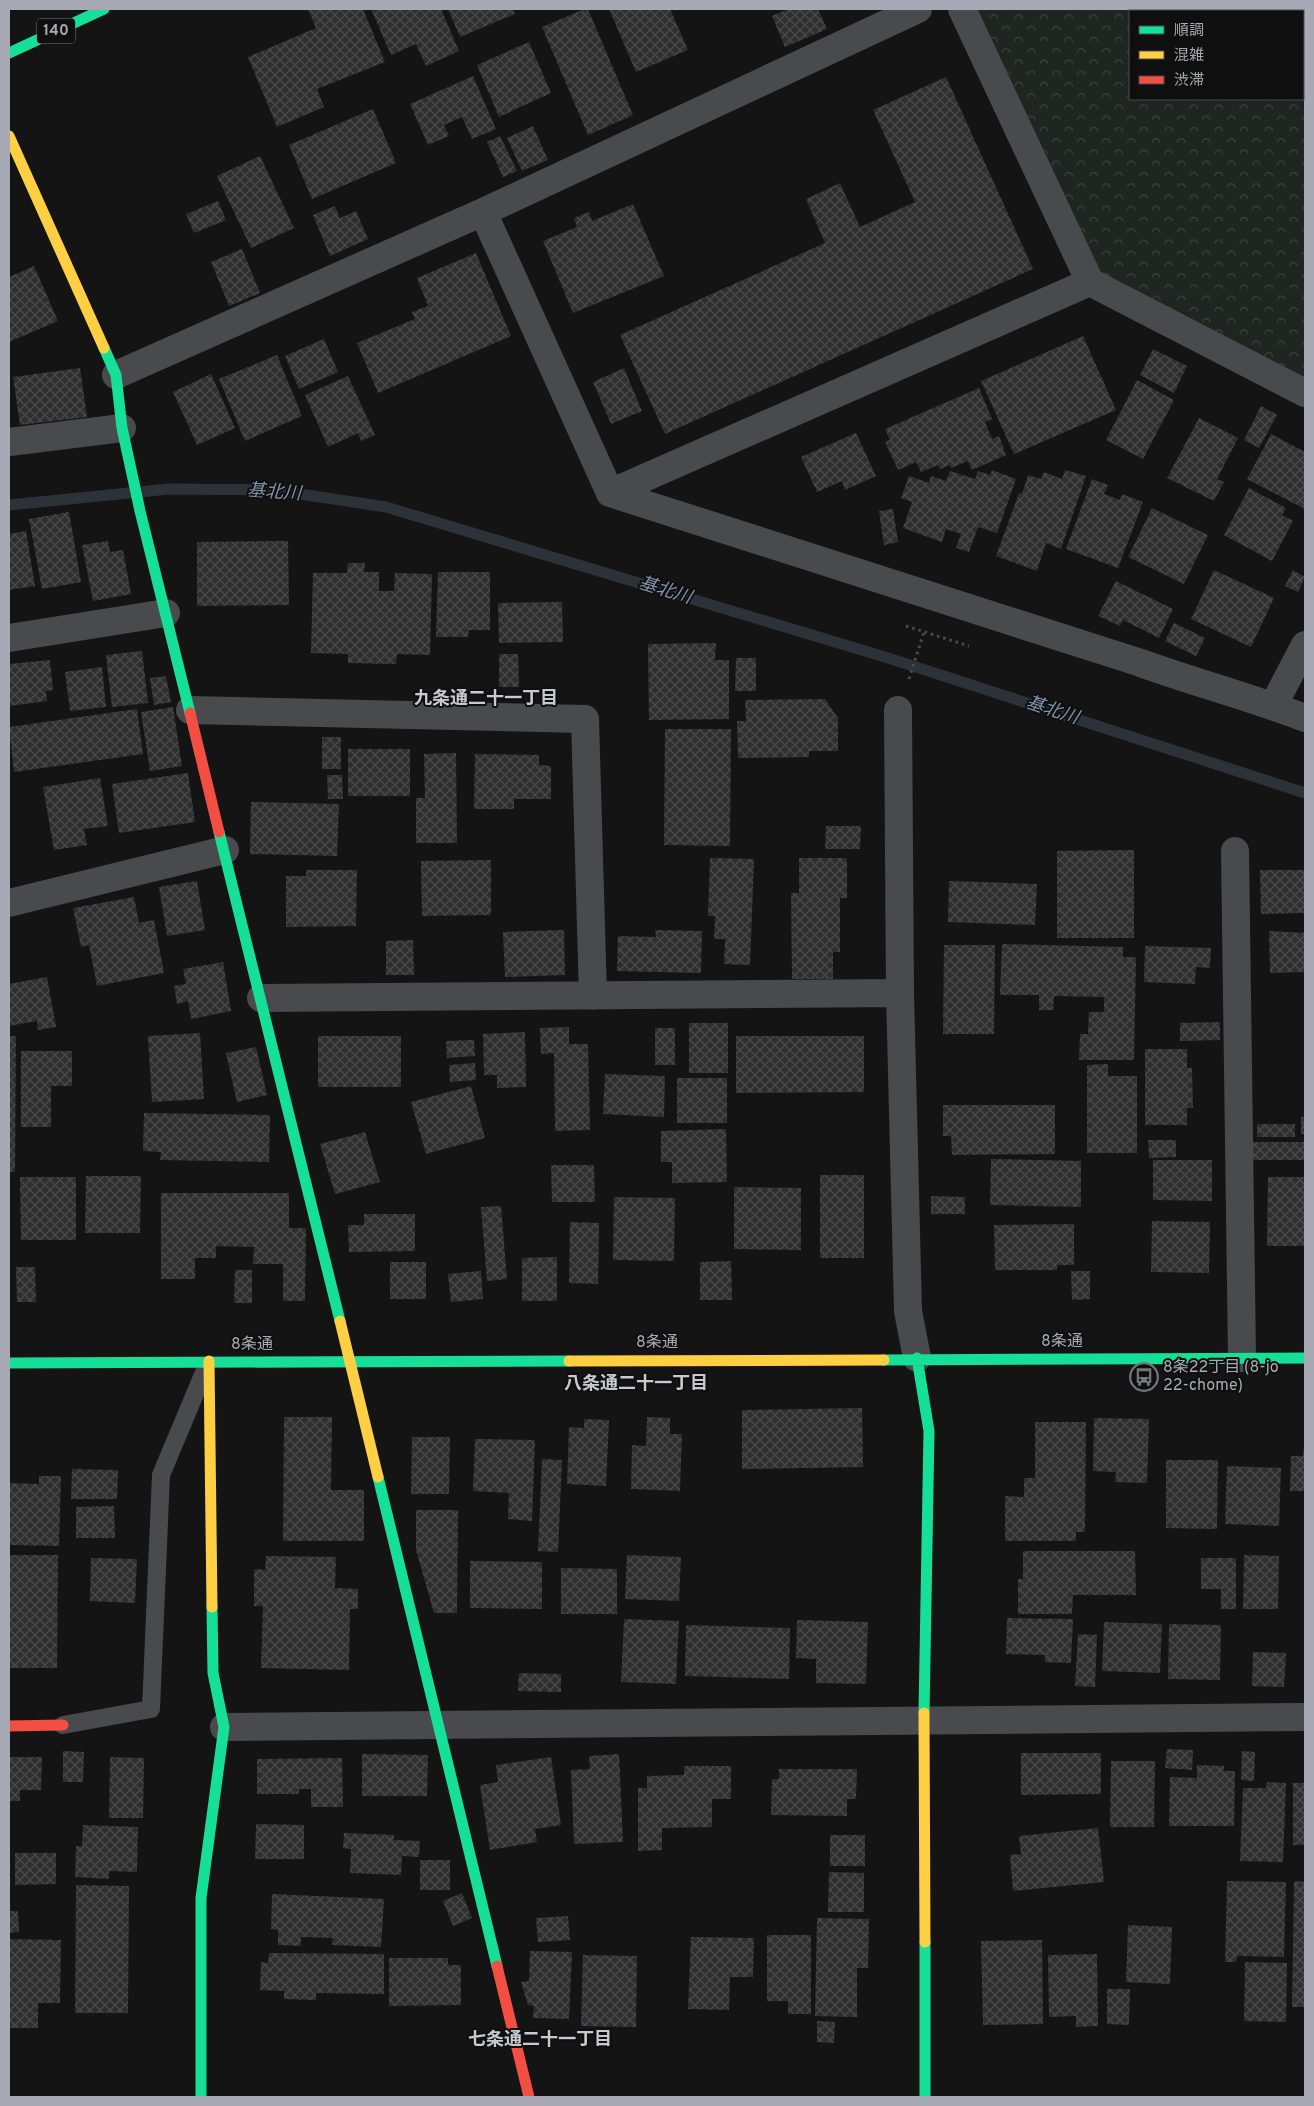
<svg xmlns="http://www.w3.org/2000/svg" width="1314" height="2106" font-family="Overpass,'Noto Sans JP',sans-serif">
<defs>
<pattern id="park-crowns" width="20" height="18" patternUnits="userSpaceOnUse" patternTransform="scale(1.25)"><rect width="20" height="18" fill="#1f2520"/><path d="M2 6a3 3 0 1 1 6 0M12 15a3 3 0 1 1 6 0" fill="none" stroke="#3d423e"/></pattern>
<pattern id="building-cross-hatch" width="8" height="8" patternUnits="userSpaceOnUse" patternTransform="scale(1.25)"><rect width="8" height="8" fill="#2f2f30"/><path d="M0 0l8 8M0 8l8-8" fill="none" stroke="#4a4a4c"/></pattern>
</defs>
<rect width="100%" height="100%" fill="#141415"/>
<path fill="url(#park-crowns)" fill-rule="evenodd" d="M962,9H1305V393L1090,282ZM1130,11H1303V99H1130Z"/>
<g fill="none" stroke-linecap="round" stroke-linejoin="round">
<path stroke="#2d3239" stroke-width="11" d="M9,505L169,489L273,490L386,507L885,657L1305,793"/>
</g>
<path fill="url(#building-cross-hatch)" d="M308,9H363L385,62L317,89L324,107L277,127L248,57L316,28Z
M371,9H441L459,51L426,66L416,44L391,55Z
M448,9H513L515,14L460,37Z
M585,9H588L633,115L588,135L542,27Z
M609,9H670L688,50L636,72Z
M788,9H818L827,29L785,47L772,16Z
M529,42L551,93L499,117L477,65Z
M473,76L496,129L472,139L462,117L444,125L449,136L428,145L410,104Z
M946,77L1033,269L665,434L620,335L825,243L806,199L840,183L860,227L915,202L873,110Z
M373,109L396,163L312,199L289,145Z
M533,126L548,160L522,171L507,138Z
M500,136L517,171L503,177L487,142Z
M260,156L294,228L251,248L217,176Z
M218,201L226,220L194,233L186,214Z
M633,204L664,276L573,313L543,241L577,227L574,218L589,212L592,221Z
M335,206L340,218L356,211L368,239L330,256L313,215Z
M242,249L260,293L229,306L211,262Z
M476,253L511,336L378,393L357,343L415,319L412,312L428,306L417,278Z
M34,266L58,321L9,342V277Z
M1083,336L1116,410L1014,454L981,381Z
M324,339L338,372L299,389L285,356Z
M1153,349L1187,366L1174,393L1140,375Z
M277,355L302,416L245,441L219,379Z
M80,368L87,417L20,425L13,377Z
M624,368L642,411L611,424L593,382Z
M211,374L235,428L197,445L173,392Z
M348,376L375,435L361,441L358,433L328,447L305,395Z
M1137,380L1174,400L1143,459L1106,440Z
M979,388L992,419L985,422L992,439L999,436L1006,455L972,470L968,461L951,468L950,465L940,469L938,465L921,472L916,462L898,470L885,442L890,440L885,429Z
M1261,406L1277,415L1259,448L1244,440Z
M1199,418L1238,438L1217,479L1224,482L1214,501L1167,478Z
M856,433L876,476L845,490L842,481L817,492L801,457Z
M1271,434L1305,452V509L1247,479Z
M992,470L1016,479L997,533L978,527L969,552L956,548L961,534L946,529L942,542L903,528L912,502L901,498L909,476L929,483L931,476L946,481L950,471L975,479L978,471L990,475Z
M1065,470L1086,476L1061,549L1046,543L1037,571L996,556L1019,493L1022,494L1028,475L1041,479L1044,472L1062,479Z
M1092,479L1108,485L1104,494L1120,500L1122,494L1143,502L1118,568L1066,549Z
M1249,488L1286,508L1282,515L1293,521L1272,561L1224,535Z
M1152,508L1208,535L1184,584L1128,557Z
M893,509L898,542L884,545L879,511Z
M69,512L81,582L42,589L29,519Z
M26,531L35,586L9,590V534Z
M108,541L110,552L123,550L131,594L93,601L82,545Z
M288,541L289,605L197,606V542Z
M348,563H365L364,572H379V591H394L395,573L432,574L430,655L397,654L396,664L348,663V654L311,653L313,573H347Z
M1214,570L1274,598L1251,647L1191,619Z
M1293,570L1305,577L1298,592L1285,586Z
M438,572H490V630H469L468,637H436Z
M1116,581L1173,609L1159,638L1123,620L1120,626L1098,616Z
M562,602L563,642L499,643L498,603Z
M1174,623L1205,638L1196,656L1165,641Z
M716,643L715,660H729V719L649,720L648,644Z
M142,651L148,703L112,707L106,655Z
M499,654H518L519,687H499Z
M736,658H756V691H735Z
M50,660L53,690L46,691L47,701L9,706V664Z
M102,667L106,707L70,711L65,672Z
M166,676L171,702L154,705L150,678Z
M825,699L838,718V751H809V757L738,758L737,721H746L745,700Z
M173,707L182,766L150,771L141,712Z
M137,709L143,754L14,772L9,727Z
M665,729H731L730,846L664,845Z
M322,737H341V769H322Z
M348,749H410V796H348Z
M456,753L457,843H416V798H425L424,754Z
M475,754L539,755V765L551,766V799H514V809H474Z
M188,773L195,822L119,833L112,784Z
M327,775H342L343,799H328Z
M100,778L108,826L84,829L87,845L54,850L43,787Z
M251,802L339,804L337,856L250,854Z
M826,826H861L860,849H825Z
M1134,850V938H1057V851Z
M710,858L754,859L750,965L724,964L725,939H714L715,916H708Z
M799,858H847V898H840V952H833V979H792L791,893H799Z
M491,860V915L422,916L421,861Z
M306,870H357L356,926L286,927V876H306Z
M1260,870H1305V913L1261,914Z
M197,881L205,930L167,936L159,887Z
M949,881L1037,884L1035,925L948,922Z
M134,897L139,923L154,920L164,973L97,986L89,945L81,947L73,908Z
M564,930L565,975L505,977L503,932Z
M655,930L702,931L701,973L617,971L618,936L656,937Z
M1269,931L1305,933V972L1270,973Z
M413,940L414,975H386V941Z
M1002,944L1123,947V957H1136L1134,1060H1079L1080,1034H1088L1089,1012H1104V997L1054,996L1053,1010H1039V995H1000Z
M944,945H995L994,1034H943Z
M1145,946L1211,948L1210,968L1196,967L1195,984L1144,982Z
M223,962L231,1011L191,1019L188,1001L177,1004L174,986L186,984L183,969Z
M47,977L56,1027L38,1030L37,1021L9,1026V984Z
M1220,1022V1040L1180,1041V1023Z
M689,1023H728V1073H689Z
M569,1027V1044H588L590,1130L555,1131L554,1053L541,1054L540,1028Z
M655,1028H675V1065H655Z
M525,1032L526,1087L497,1088V1075H484L483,1034Z
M200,1033L204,1099L152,1102L148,1036Z
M9,1036H16L15,1172H9Z
M318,1036H401V1087H318Z
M736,1036H864V1092L736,1093Z
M474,1040L475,1056L447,1058L446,1041Z
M256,1047L267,1095L237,1102L226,1053Z
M1145,1049H1187V1068H1192L1193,1108H1187V1125H1145Z
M21,1051H72V1086H51V1127H21Z
M475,1063L476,1080L450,1082L449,1065Z
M1108,1064V1076H1137V1153H1087V1065Z
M605,1074L665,1076L664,1117L603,1114Z
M677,1078H727V1123H677Z
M471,1086L485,1138L426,1154L411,1102Z
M943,1105H1055V1154L952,1155L951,1136H943Z
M144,1113L270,1115L269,1162L160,1160L161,1152L143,1151Z
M1301,1117H1305V1134H1301Z
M1257,1124H1295V1137H1257Z
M726,1129L727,1182L672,1183V1162H661V1131Z
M365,1132L380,1182L335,1194L320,1144Z
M1148,1140H1176V1157L1149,1158Z
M1252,1142H1304V1160H1252Z
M991,1159L1081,1161V1207L990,1205Z
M1153,1160H1212V1201L1153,1200Z
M551,1165H594L595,1202H552Z
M820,1175H864V1258H820Z
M86,1176H141L140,1233H85Z
M20,1177H76V1240H21Z
M1268,1177H1305V1246H1267Z
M734,1187L801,1188V1250L734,1249Z
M161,1193H289V1228H306L305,1301H283V1264H253L254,1247L216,1246V1258H195V1279H161Z
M931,1196L965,1197V1214H931Z
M614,1197L675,1198L674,1261L613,1260Z
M501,1206L507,1279L487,1281L481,1207Z
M364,1214H415V1251L349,1252L348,1225H364Z
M1152,1221L1210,1222L1209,1273L1151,1272Z
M570,1222L599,1223L598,1284L569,1283Z
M1074,1224V1265H1057V1270H995L994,1225Z
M557,1257V1301H522V1258Z
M731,1261L732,1300H700V1262Z
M390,1262H426V1299H390Z
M16,1267H35L36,1302H17Z
M235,1270H252V1303H234Z
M481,1271L483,1299L451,1302L448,1274Z
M1071,1271H1090V1299L1072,1300Z
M862,1408L863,1467L742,1469V1410Z
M284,1417H332L331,1490H364V1541H283Z
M647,1417L670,1418V1434H682L680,1491L631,1489L632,1445L646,1446Z
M1094,1418L1149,1419L1147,1483L1115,1482L1116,1472L1093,1471Z
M584,1419L609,1420L606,1486L567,1484L569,1427L584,1428Z
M1035,1422H1086L1085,1532H1076V1541H1005V1496L1024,1497V1478H1035Z
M412,1437H450L449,1494H411Z
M475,1439L535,1440L532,1521L508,1519L509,1493L473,1491Z
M1304,1445L1305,1491H1290L1291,1456H1303Z
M542,1459L562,1460L558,1552L538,1551Z
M1166,1460H1218L1217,1529L1166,1528Z
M1227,1466L1281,1468L1279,1526L1225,1524Z
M72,1469L118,1470L117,1499H71Z
M39,1476H61L59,1546L9,1545V1483L39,1484Z
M114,1506L115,1538H76V1507Z
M416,1510H458L457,1613H434L416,1550Z
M1023,1551H1135L1136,1595H1073L1072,1614H1018V1579H1023Z
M9,1555H58L57,1668H9Z
M627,1555L681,1557L679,1601L625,1599Z
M1244,1555L1279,1556L1278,1609H1243Z
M266,1556L336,1557L335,1588L358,1589V1609H350L349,1670L261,1668L263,1606H254V1569L265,1570Z
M91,1558L137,1559L135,1603L90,1601Z
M1201,1558H1236V1609H1221V1589H1201Z
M470,1561L542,1562V1609L470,1608Z
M561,1568L617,1569V1614H561Z
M1007,1618L1073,1619L1071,1663L1045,1662V1655L1006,1654Z
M624,1619L679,1621L676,1684L621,1682Z
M797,1620L868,1622L866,1684L816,1683V1659L796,1658Z
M1104,1622L1162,1624L1160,1673L1102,1671Z
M1169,1624L1221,1625L1220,1680L1168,1679Z
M686,1625L790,1628L789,1679L685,1676Z
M1078,1634L1097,1635L1095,1687L1075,1686Z
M1253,1652L1286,1653L1284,1687L1252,1686Z
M519,1673L561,1674V1692L518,1691Z
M1167,1749L1193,1750L1192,1770L1165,1768Z
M63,1751L84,1752L83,1782H63Z
M1242,1751L1255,1752L1254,1781L1241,1780Z
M1021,1753H1101V1794L1021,1795Z
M362,1754L428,1755L427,1796H362Z
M619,1754L623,1842L574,1844L571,1770L590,1769L589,1756Z
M9,1757H42L41,1790H20V1801H9Z
M110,1757L144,1758L143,1818H109Z
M551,1757L561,1825L535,1829L537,1842L490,1850L480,1785L498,1782L496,1765Z
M342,1758L343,1807H311V1789H299V1794H257V1759Z
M1111,1761H1155L1154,1827H1110Z
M1197,1765L1224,1766V1771H1235L1234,1826H1169L1170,1777L1197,1778Z
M684,1766H731V1799H712V1827L662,1828V1850L638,1851V1788H647V1776L684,1775Z
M779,1769H857L856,1799H847V1816L771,1815L772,1779H779Z
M1267,1782L1286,1783L1283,1862L1240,1861L1243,1788H1266Z
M1293,1783H1305V1845H1293Z
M256,1824L304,1825V1859H255Z
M83,1825L138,1827L137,1872L109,1871V1879L75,1877L76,1846H82Z
M1098,1828L1104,1882L1013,1891L1010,1855L1021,1854L1019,1836Z
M344,1833L394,1835V1840L420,1841L419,1857L402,1856L401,1875L350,1873L351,1849L343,1848Z
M830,1835H865V1866H830Z
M15,1853H56V1884L15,1885Z
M420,1860H450V1890H420Z
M829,1872L864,1873V1912H828Z
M1227,1881L1286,1882L1284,1957L1237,1956L1236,1962H1225Z
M1294,1881L1305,1882V2007H1292Z
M76,1885L129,1886L128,2013H75Z
M462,1893L472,1918L453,1926L443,1901Z
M272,1894L384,1899L381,1947L332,1945L333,1938L301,1937V1946L278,1945V1930L271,1929Z
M9,1911H18L19,1932L9,1933Z
M568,1916L570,1940L538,1942L536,1918Z
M817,1918L869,1919L868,1968H857V2017L815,2016Z
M1128,1925L1172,1927L1170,1984L1126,1982Z
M767,1935H811V2014H788V2001H767Z
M691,1937L754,1938L753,1977H730L729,2010L688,2009Z
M9,1939L61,1940L60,2003H38V2028H9Z
M1042,1940L1043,2024L983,2025L981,1941Z
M530,1951L572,1952L569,2019L533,2018L534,2006L528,2005L521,1982L529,1981Z
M269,1953L384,1954V1994L316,1993V2000L284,1999V1991L260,1990L261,1962L268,1963Z
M1097,1954L1098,2026L1076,2027V2016L1049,2017L1048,1955Z
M583,1955L637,1956L636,2027L581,2026Z
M389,1958H448V1965H461V2005L389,2006Z
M1245,1962L1287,1963L1286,2022L1244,2021Z
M1107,1989H1130L1129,2025L1107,2024Z
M817,2021L835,2022L834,2043L817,2042Z"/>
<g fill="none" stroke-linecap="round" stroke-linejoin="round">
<path stroke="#4b4c4e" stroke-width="3" stroke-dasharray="2.5 4" stroke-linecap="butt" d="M906,626L969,646
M909,679L924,632"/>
<path stroke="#494a4e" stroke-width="18" d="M63,1725L151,1709L161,1475L205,1370"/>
<path stroke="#494a4e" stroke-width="28" d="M962,9L1090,282L1305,393
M483,212L610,493L1138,662C1193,682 1250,697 1305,718
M116,375L483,212L918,9
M9,442L122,428
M610,493L1090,282
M9,638L166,613
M1273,706L1305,645
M190,710L585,719L593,996
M898,710L900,993L908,1311L917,1358
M1235,851L1242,1358
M9,903L225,850
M261,998L900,993
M224,1727L1305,1717"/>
<path stroke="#16e098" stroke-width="11" d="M9,53L104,9
M104,348L116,375L122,428L140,511L190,713
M219,832L340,1321
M917,1358L929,1431L924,1713
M884,1360L1305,1358
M9,1363L569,1361
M378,1477L497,1966
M925,1942V2097
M201,2097V1898L224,1727L213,1673L212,1607"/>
<path stroke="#ffcf43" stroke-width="11" d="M9,136L104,348
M340,1321L378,1477
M209,1361L212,1607
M569,1361L884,1360
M924,1713L925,1942"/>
<path stroke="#f24e42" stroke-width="11" d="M190,713L219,832
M9,1726L63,1725
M497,1966L529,2097"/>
</g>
<defs>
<symbol id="bus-ring" viewBox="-11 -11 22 22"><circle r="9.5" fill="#0f0f10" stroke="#74767c" stroke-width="1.5"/><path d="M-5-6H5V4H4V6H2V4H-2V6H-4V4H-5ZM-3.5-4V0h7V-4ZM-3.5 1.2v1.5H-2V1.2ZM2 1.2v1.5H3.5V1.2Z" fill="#74767c"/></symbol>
</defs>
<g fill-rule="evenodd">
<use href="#bus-ring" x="1128" y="1361" width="32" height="32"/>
</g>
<g text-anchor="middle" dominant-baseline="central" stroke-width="4" stroke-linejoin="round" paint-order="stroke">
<rect fill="#0f0f10" stroke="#797c83" stroke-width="1" x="37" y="18.5" width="38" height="25" rx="4"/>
<g font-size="15" font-weight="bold" fill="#a7aab4">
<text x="56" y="31">140</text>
</g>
<g font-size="16" fill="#a7aab4" stroke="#0f0f10">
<text x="1062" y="1342">8条通</text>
<text x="657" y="1343">8条通</text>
<text x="252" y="1345">8条通</text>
</g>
<g font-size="16" fill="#a7aab4" stroke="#0f0f10" text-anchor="start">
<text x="1163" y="1368">8条22丁目 (8-jo<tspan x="1163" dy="18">22-chome)</tspan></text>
</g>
<g font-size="18" font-style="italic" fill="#8294ab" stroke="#0f0f10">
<text transform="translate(274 493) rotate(4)">基北川</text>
<text transform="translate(665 591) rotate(17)">基北川</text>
<text transform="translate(1052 711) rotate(18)">基北川</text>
</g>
<g font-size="18" font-weight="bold" fill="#c8c9d1" stroke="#0f0f10">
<text x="486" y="699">九条通二十一丁目</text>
<text x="636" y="1384">八条通二十一丁目</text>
<text x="540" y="2040">七条通二十一丁目</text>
</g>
</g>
<rect width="1314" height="2106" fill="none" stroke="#a7aab4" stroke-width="20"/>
<rect x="1129" y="10" width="175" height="90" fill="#0f0f10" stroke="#4c4d52"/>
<rect x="1139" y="26" width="25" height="8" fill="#16e098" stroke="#4c4d52"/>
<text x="1174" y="35" font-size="15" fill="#a7aab4">順調</text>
<rect x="1139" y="51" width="25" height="8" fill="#ffcf43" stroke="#4c4d52"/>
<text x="1174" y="60" font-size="15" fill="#a7aab4">混雑</text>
<rect x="1139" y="76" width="25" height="8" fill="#f24e42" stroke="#4c4d52"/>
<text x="1174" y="85" font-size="15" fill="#a7aab4">渋滞</text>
</svg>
